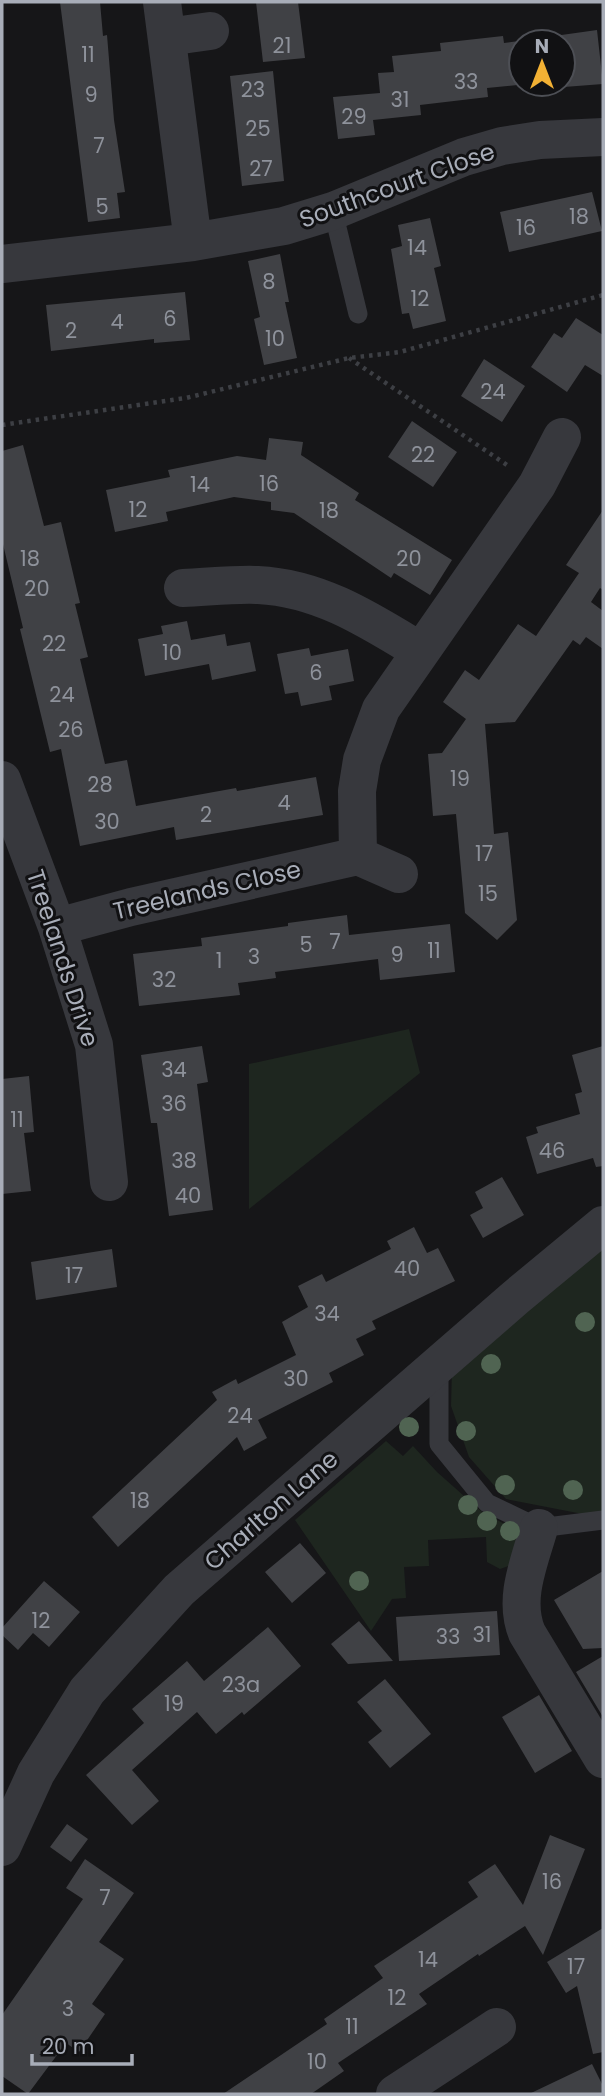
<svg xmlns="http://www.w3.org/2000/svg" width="605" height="2096" font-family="Poppins,sans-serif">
<rect width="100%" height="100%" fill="#161618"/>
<path fill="#1e261f" d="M409,1029L420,1073L249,1209V1064Z
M603,1235V1512L593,1516L506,1499L469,1457L451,1406L452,1368Z
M386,1441L403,1456L413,1446L437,1472L481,1511L517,1531L523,1561L500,1569L487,1562L486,1537L428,1540L429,1566L404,1567L406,1598L392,1599L371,1631L295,1520Z"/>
<path fill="#404145" d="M60,2H100L103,36L107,35L114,120L125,192L117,193L120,218L88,222Z
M256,2H298L305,58L263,62Z
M597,30L603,84L551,88V84H563V42H521V84H527L487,88L488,97L420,105L421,115L373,120L375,135L338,139L333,97L380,93L378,73L394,72L392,56L441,51L440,43L503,36L504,43Z
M273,71L284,181L242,186L230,76Z
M592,192L602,231L509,252L500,212Z
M430,218L441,266L434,268L446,321L413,329L409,313L402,314L391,249L402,246L398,225Z
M280,254L289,302H285L297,358L264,365L254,319L260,317L248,261Z
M185,292L190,340L154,343V339L51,351L46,305Z
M576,318L603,335V376L585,365L567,392L531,367L554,333L562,338Z
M484,359L525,386L502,422L461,396Z
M412,421L457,452L433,487L388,457Z
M269,438L303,442L301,455L359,493L355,500L452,560L430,595L394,573L391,578L294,513L271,510V502L234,497L166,512L168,521L115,532L106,490L170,477L168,470L237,456L266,460Z
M23,445L44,526L61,522L80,603L75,604L88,657L80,659L105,764L127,760L136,806L236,788L237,791L316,777L323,815L176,840L174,827L80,846L61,749L50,752L20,629L23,628L2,540V451Z
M603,510V590L600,588L591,602L603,611V649L586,637L580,645L573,640L515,722L485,724L494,834L508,832L517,920L497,940L465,913L456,814L433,816L428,754L442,753L466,719L443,702L465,670L479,680L518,624L536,636L579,573L566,565Z
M187,621L191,640L225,634L227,646L250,642L256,671L212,680L209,664L145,676L138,639L163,634L161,626Z
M309,648L311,656L348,649L354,681L329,686L332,700L301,706L298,692L285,694L277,654Z
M347,915L349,935L450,924L455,972L380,980L378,959L275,972L276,978L238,983L240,995L139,1006L133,954L202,946L201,938L288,926V923Z
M202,1046L208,1082L197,1084L213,1210L169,1216L157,1123H151L141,1055Z
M603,1046V1166L596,1167L593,1158L537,1174L526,1137L538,1133L536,1127L580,1114L575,1094L582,1092L572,1055Z
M29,1076L34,1132L24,1133L31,1191L2,1194V1079Z
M502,1177L524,1215L483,1238L470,1215L483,1208L475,1192Z
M414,1227L427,1253L438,1248L455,1281L372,1321L376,1329L356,1339L364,1355L329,1373L333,1382L258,1420L267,1438L244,1451L237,1437L118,1547L92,1517L217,1400L212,1392L236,1379L238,1384L296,1355L282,1322L308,1307L298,1286L322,1274L326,1282L391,1249L387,1241Z
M112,1249L117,1287L36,1300L31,1262Z
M300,1543L326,1573L292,1603L265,1572Z
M603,1571V1648L583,1649L554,1600Z
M44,1581L80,1612L49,1647L33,1633L18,1650L2,1635V1628Z
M497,1611L500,1655L399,1661L396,1617Z
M359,1621L393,1661L348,1664L331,1644Z
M268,1627L301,1666L244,1715L242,1712L216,1734L197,1712L132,1770L159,1801L132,1825L86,1775L144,1723L132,1709L187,1661L204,1681Z
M603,1656V1717L576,1672Z
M385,1679L431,1734L390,1768L368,1742L382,1731L357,1702Z
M539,1695L572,1751L535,1773L502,1717Z
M67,1824L88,1839L71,1862L50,1847Z
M550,1835L585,1849L543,1955L525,1926L479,1956L478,1954L419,1994L427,2004L338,2063L344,2071L311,2094H223L327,2024L324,2019L383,1978L374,1966L478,1897L468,1882L495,1864L523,1905Z
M85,1859L134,1893L99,1942L124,1959L92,2004L105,2014L79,2052L66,2043L28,2094L2,2076V2015L83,1899L66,1888Z
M603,1928V2052L593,2054L577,1986L566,1993L547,1962Z
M592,2064L603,2086V2094H529Z"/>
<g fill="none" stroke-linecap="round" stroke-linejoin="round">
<path stroke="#3d3f44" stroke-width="4.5" stroke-dasharray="3.5 5" stroke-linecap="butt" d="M349,358L507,465
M2,425L186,398L349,358L400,352L603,295"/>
<path stroke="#37383d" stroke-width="19" d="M333,211L358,314
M439,1366V1444L487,1503L539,1528L603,1520"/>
<path stroke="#37383d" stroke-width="38" d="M162,2L193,242
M167,37L210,31
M2,264L193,242L284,226L333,211L464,157L502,146L540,140L603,137
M183,588C208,587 233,584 258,585C320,588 369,620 420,651
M2,780L57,927L94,1045L109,1182
M358,856L399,874
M57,927L131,907L358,856L357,791L362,760L381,709L537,485L562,437
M539,1528C529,1563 513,1599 527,1633L603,1759
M395,2094L497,2027"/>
<path stroke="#37383d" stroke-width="38" d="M2,1847L36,1773L87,1691L179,1590L515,1298L603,1225"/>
</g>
<g fill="#506452">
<circle cx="585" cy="1322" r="10"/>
<circle cx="491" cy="1364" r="10"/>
<circle cx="409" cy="1427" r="10"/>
<circle cx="466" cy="1431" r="10"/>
<circle cx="505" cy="1485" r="10"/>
<circle cx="573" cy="1490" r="10"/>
<circle cx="468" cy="1505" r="10"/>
<circle cx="487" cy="1521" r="10"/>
<circle cx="510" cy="1531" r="10"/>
<circle cx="359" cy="1581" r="10"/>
</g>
<g text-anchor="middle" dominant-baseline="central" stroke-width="6" stroke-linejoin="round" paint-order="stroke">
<g font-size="21" fill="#8e929b">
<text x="282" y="45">21</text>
<text x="88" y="54">11</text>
<text x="466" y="81">33</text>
<text x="253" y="89">23</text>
<text x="91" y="94">9</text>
<text x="400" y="99">31</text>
<text x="354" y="116">29</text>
<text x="258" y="128">25</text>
<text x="99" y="145">7</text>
<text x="261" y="168">27</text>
<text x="102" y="206">5</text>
<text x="579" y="216">18</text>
<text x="526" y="227">16</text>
<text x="417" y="247">14</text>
<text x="269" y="281">8</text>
<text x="420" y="298">12</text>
<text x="170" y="318">6</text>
<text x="117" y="321">4</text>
<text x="71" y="330">2</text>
<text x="275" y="338">10</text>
<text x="493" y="391">24</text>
<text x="423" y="454">22</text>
<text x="269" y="483">16</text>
<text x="200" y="484">14</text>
<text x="138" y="509">12</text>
<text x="329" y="510">18</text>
<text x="30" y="558">18</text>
<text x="409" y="558">20</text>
<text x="37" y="588">20</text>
<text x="54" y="643">22</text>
<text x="172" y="652">10</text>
<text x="316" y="672">6</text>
<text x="62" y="694">24</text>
<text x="71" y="729">26</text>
<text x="460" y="778">19</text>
<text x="100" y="784">28</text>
<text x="284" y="802">4</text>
<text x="206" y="814">2</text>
<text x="107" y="821">30</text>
<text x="484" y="853">17</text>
<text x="488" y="893">15</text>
<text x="335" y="941">7</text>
<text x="306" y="944">5</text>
<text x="434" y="950">11</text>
<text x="397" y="954">9</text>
<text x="254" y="956">3</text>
<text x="219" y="960">1</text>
<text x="164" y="979">32</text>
<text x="174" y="1069">34</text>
<text x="174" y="1103">36</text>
<text x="17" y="1119">11</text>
<text x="552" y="1150">46</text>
<text x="184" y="1160">38</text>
<text x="188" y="1195">40</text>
<text x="407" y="1268">40</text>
<text x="74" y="1275">17</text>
<text x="327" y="1313">34</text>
<text x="296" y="1378">30</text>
<text x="240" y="1415">24</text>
<text x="140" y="1500">18</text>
<text x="41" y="1620">12</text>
<text x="482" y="1634">31</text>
<text x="448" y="1636">33</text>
<text x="241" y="1684">23a</text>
<text x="174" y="1703">19</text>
<text x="552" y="1881">16</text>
<text x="105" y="1897">7</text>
<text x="428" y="1959">14</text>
<text x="576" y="1966">17</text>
<text x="397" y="1997">12</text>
<text x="68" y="2008">3</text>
<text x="352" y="2026">11</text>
<text x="317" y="2061">10</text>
</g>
<g font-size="24" fill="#a8adb8" stroke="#111113">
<text transform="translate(397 185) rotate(-20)">Southcourt Close</text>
<text transform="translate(207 890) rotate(-13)">Treelands Close</text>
<text transform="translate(63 958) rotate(72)">Treelands Drive</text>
<text transform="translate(271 1510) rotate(-41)">Charlton Lane</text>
</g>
</g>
<rect width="605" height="2096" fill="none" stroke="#a8adb8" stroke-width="7"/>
<g transform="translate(542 63)"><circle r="33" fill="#111113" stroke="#4d4f55" stroke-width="2"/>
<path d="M0-5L12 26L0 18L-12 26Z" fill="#f2b134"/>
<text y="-10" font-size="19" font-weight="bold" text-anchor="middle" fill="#a8adb8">N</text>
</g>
<path d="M32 2054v10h100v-10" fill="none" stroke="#a8adb8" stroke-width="3.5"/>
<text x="42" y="2054" font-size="21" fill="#a8adb8" stroke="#111113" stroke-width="5" paint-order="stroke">20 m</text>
</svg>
